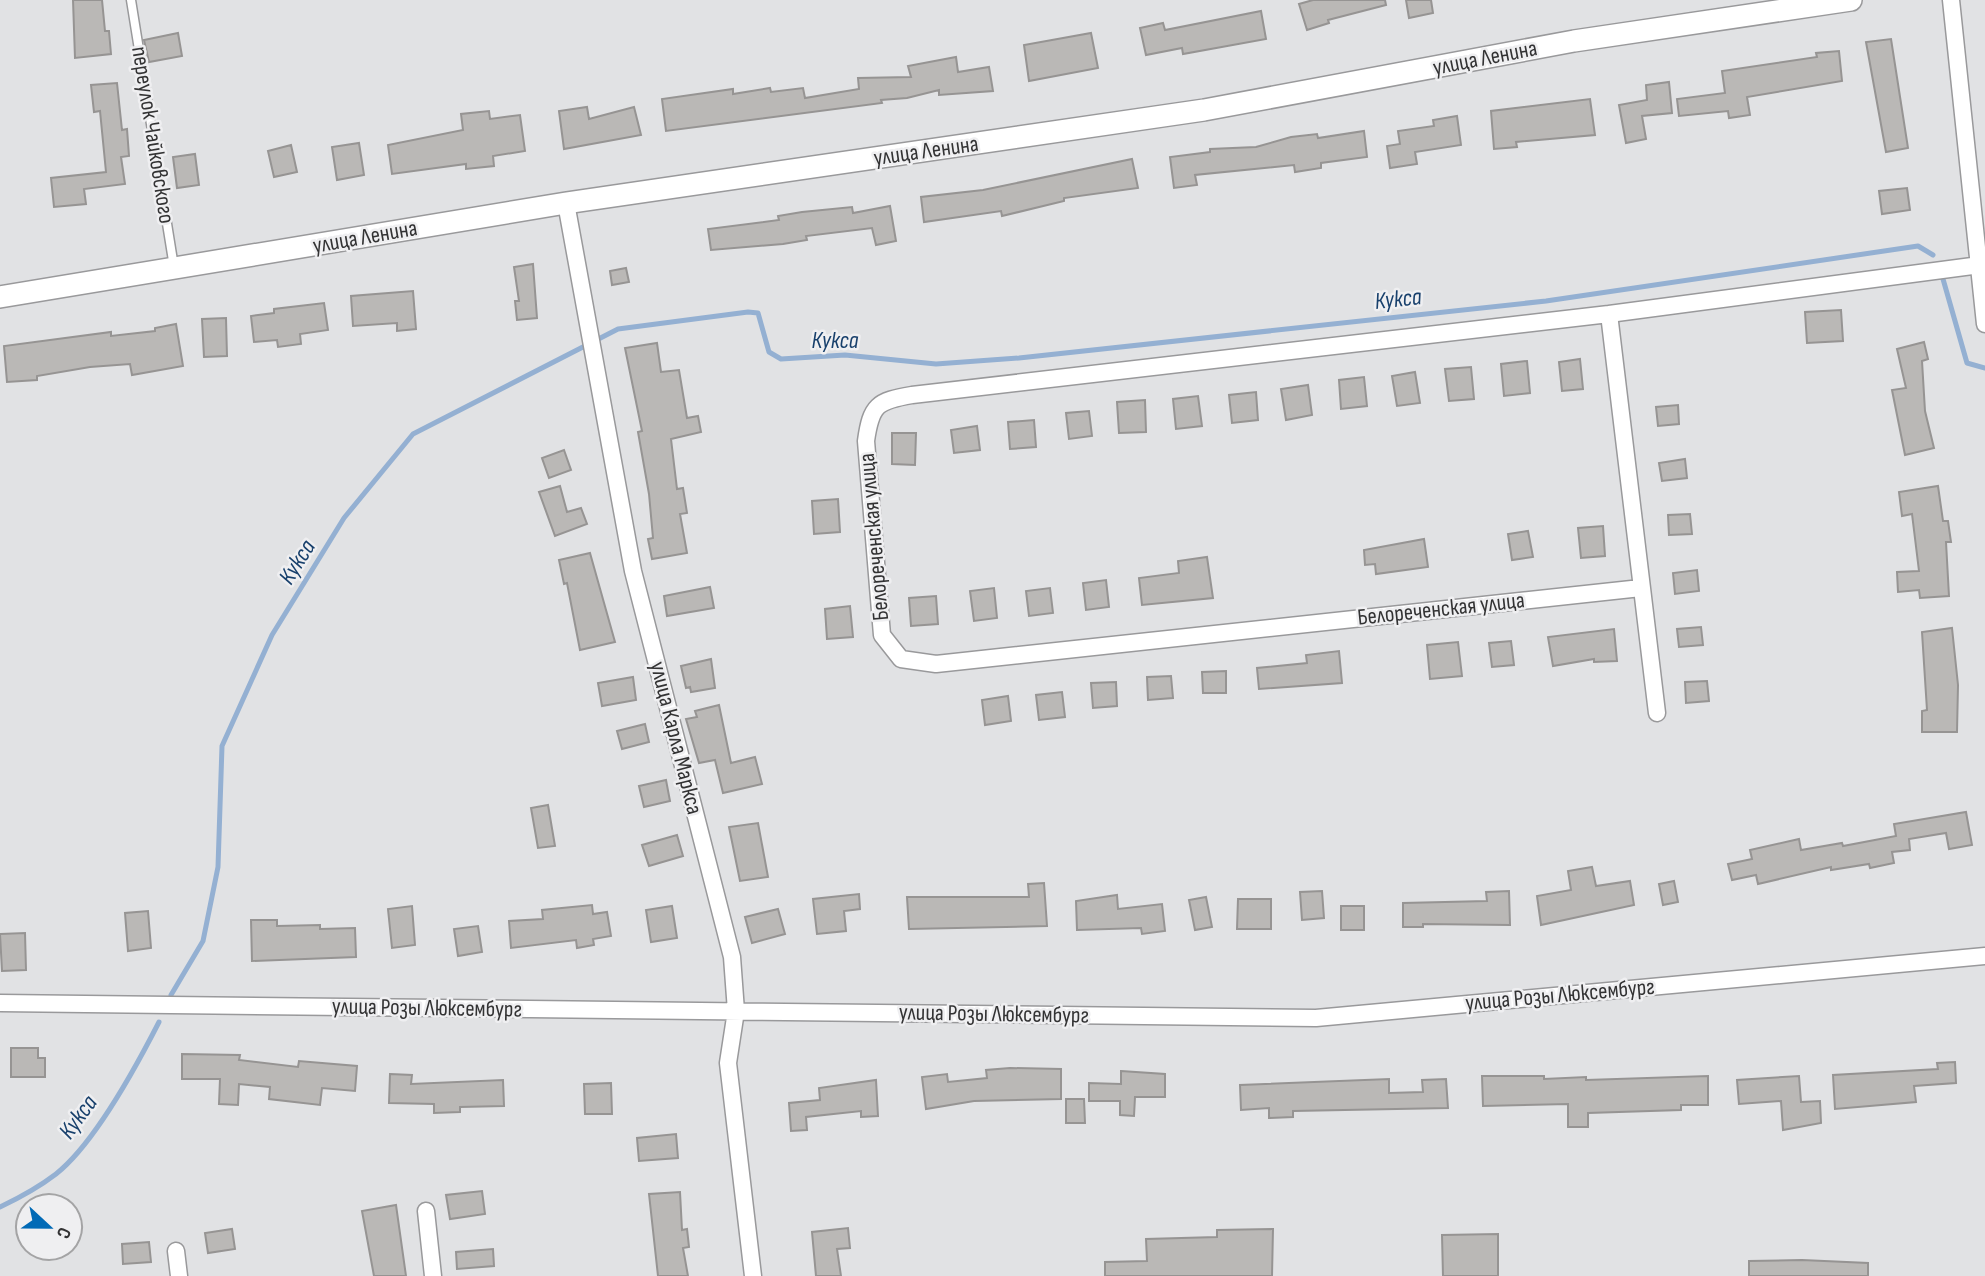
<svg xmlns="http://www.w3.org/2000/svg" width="1985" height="1276" font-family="'Sofia Sans Condensed',sans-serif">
<rect width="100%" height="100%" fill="#e1e2e4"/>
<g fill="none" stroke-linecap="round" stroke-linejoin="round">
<path stroke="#94b0d2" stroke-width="5" d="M1943,279L1967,363L1985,368
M171,995L203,941L218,867L222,746L272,635L344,518L413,434L618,329L748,312L758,313L769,352L781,359L845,355L936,364L1019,358L1546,301L1918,246L1933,255
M0,1207C19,1198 39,1187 56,1174C95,1143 136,1067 159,1022"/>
</g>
<path fill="#bab8b6" stroke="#969493" stroke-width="2" d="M73,0H102L105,31H109L111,54L75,58Z
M1313,0H1385L1386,5L1328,20L1329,23L1307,30L1299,4Z
M1406,0H1431L1433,13L1409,18Z
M1261,11L1266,39L1183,54L1182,48L1146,55L1140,28L1163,23L1165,30Z
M178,33L182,56L149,62L144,40Z
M1091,33L1098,68L1029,81L1024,45Z
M1891,39L1908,148L1886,152L1866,42Z
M1839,51L1842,81L1747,97L1750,115L1729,118L1728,111L1679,116L1677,99L1725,93L1722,71L1817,57L1816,53Z
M956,57L958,72L989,67L993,91L939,95V90L907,98L881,100L882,103L666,131L662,99L733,89V94L770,88L771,92L803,88L805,98L859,89L858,78L911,77L908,66Z
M1669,82L1672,113L1642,116L1646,139L1626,143L1619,105L1647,100L1646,85Z
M117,83L122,130L127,129L129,156L121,157L125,184L84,189L86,204L54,207L51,178L106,172L100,111L94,112L91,85Z
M1590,99L1595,135L1516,142L1517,147L1494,149L1491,111Z
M587,107L589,119L634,107L641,135L564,149L559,111Z
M489,111L490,119L520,115L525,151L493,156L494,166L466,169V164L392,174L388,145L463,130L461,114Z
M1457,116L1461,145L1415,152L1417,164L1390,168L1387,146L1400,144L1398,131L1434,126L1433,120Z
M1364,131L1367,157L1321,163V168L1295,172L1294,165L1195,175L1197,185L1174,188L1170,157L1210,152V149L1256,147L1291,137L1317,134L1318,138Z
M359,143L364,175L337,180L332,147Z
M291,145L297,172L274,177L268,151Z
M195,154L199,185L177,188L173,157Z
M1132,159L1138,188L1064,198V201L1002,216L1001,211L924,222L921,197L983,190Z
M1907,188L1910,210L1882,214L1879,191Z
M890,206L896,241L876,245L872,228L806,236L807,240L783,244L711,250L708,229L779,220L778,216L802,212L852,207L853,213Z
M533,264L537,318L517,320L515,301H519L514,267Z
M626,268L629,282L612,285L610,271Z
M413,291L416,329L397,331V323L353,326L351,296Z
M324,303L328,330L300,334L301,344L278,347L277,340L254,342L251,316L274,313V309Z
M1841,310L1843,341L1807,343L1805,312Z
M226,318L227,356L204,357L202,319Z
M176,324L183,366L132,375L130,364L90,367L37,376V380L7,382L4,346L111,332V336L155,331V328Z
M1924,342L1928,359L1922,361L1925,411L1934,448L1905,455L1892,390L1906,388L1897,349Z
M657,343L661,372L679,370L687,418L698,416L701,432L671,439L677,489L683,488L687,513L680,514L687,553L652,559L648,539L653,538L649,494L638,432L642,431L625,348Z
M1580,359L1583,389L1562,391L1559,362Z
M1527,361L1530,393L1504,396L1501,364Z
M1471,367L1474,399L1449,401L1445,369Z
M1415,372L1420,403L1397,406L1392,376Z
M1364,377L1367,406L1341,409L1339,380Z
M1308,385L1312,415L1286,420L1281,389Z
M1256,392L1258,420L1232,423L1229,395Z
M1198,396L1202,426L1176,429L1173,399Z
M1145,400L1146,432L1119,433L1117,402Z
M1678,405L1679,424L1658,426L1656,407Z
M1089,411L1092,436L1069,439L1066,413Z
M1034,420L1036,447L1010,449L1008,422Z
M977,426L980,450L954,453L951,430Z
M892,433H916L915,465L892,464Z
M564,450L571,470L549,478L542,458Z
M1685,459L1687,478L1662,481L1659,463Z
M560,486L567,512L581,508L587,524L555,536L539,492Z
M1938,486L1943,521H1948L1951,542H1946L1949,596L1920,598L1919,590L1898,592L1897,572L1919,571L1912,514L1902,516L1899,492Z
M838,499L840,532L814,534L812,501Z
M1690,514L1692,534L1669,535L1668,515Z
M1603,526L1605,556L1581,558L1578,528Z
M1528,531L1533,557L1512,560L1508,534Z
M1424,539L1428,567L1376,574L1375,564L1365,565L1364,550Z
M590,553L615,642L580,650L567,583L564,584L559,560Z
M1207,557L1213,598L1142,605L1139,578L1179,573L1178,561Z
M1697,570L1699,591L1675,594L1673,573Z
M1106,580L1109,607L1086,610L1083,583Z
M710,587L714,608L667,616L664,596Z
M994,588L997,618L974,621L970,591Z
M1050,588L1053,613L1029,616L1026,591Z
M936,596L938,624L911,626L909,598Z
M850,606L853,637L827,639L825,609Z
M1701,627L1703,645L1679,647L1677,629Z
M1952,628L1958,685L1957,732H1922V711L1927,710L1922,632Z
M1614,629L1617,661L1594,662V659L1553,666L1548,637Z
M1511,641L1514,665L1492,667L1489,643Z
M1458,642L1462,676L1430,679L1427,645Z
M1339,651L1342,683L1259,689L1257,668L1307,663L1306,655Z
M711,659L715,688L691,692L690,687L686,688L681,666Z
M1226,671V693H1203L1202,672Z
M1171,676L1173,698L1148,700L1147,677Z
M633,677L636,700L602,706L598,683Z
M1707,681L1709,701L1686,703L1685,682Z
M1116,682L1117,706L1093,708L1091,683Z
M1062,692L1065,717L1039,720L1036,695Z
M1008,696L1011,721L985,725L982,700Z
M719,705L731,763L755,757L762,784L723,793L715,760L699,763L686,719L697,717L695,711Z
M645,724L649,742L622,749L617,731Z
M666,780L670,801L644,807L639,786Z
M548,805L555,846L538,848L531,808Z
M1966,812L1972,845L1949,849L1946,833L1909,839L1910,850L1892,852L1894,863L1870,868L1869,864L1831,870V867L1758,884L1756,875L1732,880L1728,864L1752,859L1750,850L1799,839L1801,850L1842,843L1843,846L1896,836L1894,824Z
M758,823L768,877L740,881L729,827Z
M677,835L683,856L649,866L642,845Z
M1592,867L1596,886L1630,881L1634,905L1541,925L1537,896L1571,890L1568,871Z
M1674,881L1678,902L1663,905L1659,884Z
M1044,883L1047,926L909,929L907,897H1029L1028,884Z
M1322,891L1324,918L1302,920L1300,892Z
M1509,891L1510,925L1423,924V927H1403V903L1487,901L1486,892Z
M859,894L860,909L844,911L846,931L817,934L813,899Z
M1117,895L1118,909L1162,904L1165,931L1142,934L1141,928L1077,930L1076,901Z
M1206,897L1212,927L1195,930L1189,900Z
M1238,899H1271V929H1237Z
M592,905L593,914L607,912L611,936L593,939L594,945L577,948L576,940L511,948L509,921L543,919L542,910Z
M412,906L415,945L392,948L388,909Z
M672,906L677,938L651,942L646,910Z
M1341,906H1364V930H1341Z
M778,909L785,934L752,943L745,917Z
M148,911L151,948L128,951L125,913Z
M251,920H277V926L320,925V929L355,928L356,957L252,961Z
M478,926L482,952L458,956L454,929Z
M25,933L26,970L2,971L0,934Z
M11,1048H38V1058H45V1077H11Z
M182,1054L240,1055L239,1060L298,1067L299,1061L357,1066L355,1091L322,1088L320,1105L269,1099L270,1087L239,1084L238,1105L219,1104L220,1079H182Z
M1955,1062L1956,1083L1914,1086L1916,1102L1835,1109L1833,1075L1938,1069L1937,1063Z
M1010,1068L1061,1069V1099L974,1101L926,1109L922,1077L947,1074L948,1082L987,1078L986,1070Z
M1121,1071L1165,1074V1097H1135L1134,1116L1120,1115V1101H1089V1083L1121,1084Z
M390,1074L412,1075L411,1084L503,1080L504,1106L460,1107V1112L434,1113V1104L389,1103Z
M1482,1076H1544V1079L1586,1077V1080L1708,1076V1105H1681V1110L1588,1113V1127H1568V1104L1483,1106Z
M1799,1076L1801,1102L1820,1101L1821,1123L1783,1130L1781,1101L1739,1104L1737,1080Z
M1389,1079V1093L1423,1092L1422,1080L1446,1079L1448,1108L1293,1111V1117L1269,1118V1108L1241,1110L1240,1085Z
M876,1080L878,1116L861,1117V1111L806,1117L807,1130L791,1131L789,1103L820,1100L819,1088Z
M611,1083L612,1114H585L584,1084Z
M1066,1099H1084L1085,1123H1066Z
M676,1134L678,1158L639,1161L637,1138Z
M482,1191L485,1214L450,1219L446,1195Z
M680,1192L682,1230L687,1229L689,1247L683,1248L688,1276H658L649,1194Z
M396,1205L406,1276H374L362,1211Z
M848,1228L850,1248L837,1249L841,1276H816L812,1232Z
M232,1229L235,1249L208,1253L205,1233Z
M1273,1229L1272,1276H1105V1262L1147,1261L1146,1239L1217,1237V1230Z
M1498,1234V1276H1443L1442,1235Z
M149,1242L151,1262L123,1264L122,1244Z
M493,1249L494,1266L457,1269L456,1252Z
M1802,1260L1868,1263V1276H1749V1261Z"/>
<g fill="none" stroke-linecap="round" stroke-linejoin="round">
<defs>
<path id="service" d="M131,0L174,267"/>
<path id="minor" d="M1951,0L1985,324
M566,203L633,571L732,957L736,1011L728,1063L753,1276
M1609,314L1657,713
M1641,588L936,664L901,659L882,635L866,441C871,405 877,401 912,395L1609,314L1980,265
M0,1003L1316,1018L1985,956
M426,1211L433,1276
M176,1251L179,1276"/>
<path id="tertiary" d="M0,297L566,203L1204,110L1574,41L1851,0"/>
</defs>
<use href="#service" stroke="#99999b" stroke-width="11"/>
<use href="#minor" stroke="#99999b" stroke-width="19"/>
<use href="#tertiary" stroke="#99999b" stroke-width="24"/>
<use href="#service" stroke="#fff" stroke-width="8"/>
<use href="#minor" stroke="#fff" stroke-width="16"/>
<use href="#tertiary" stroke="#fff" stroke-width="21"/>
</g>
<g text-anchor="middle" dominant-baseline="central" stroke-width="5" stroke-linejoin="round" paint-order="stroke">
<g font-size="23" fill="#333334" stroke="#efeff1">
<text transform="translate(1485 58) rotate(-11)">улица Ленина</text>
<text transform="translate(153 135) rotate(81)">переулок Чайковского</text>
<text transform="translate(926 151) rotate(-8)">улица Ленина</text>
<text transform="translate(365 237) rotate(-10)">улица Ленина</text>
<text transform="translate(874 537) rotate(-95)">Белореченская улица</text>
<text transform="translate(1441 609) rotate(-6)">Белореченская улица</text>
<text transform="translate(676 738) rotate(76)">улица Карла Маркса</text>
<text transform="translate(1560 995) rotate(-5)">улица Розы Люксембург</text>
<text transform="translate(427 1008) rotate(1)">улица Розы Люксембург</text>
<text transform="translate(994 1014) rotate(1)">улица Розы Люксембург</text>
</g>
<g font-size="24" font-style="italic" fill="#18406c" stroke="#efeff1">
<text transform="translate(1398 299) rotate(-6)">Кукса</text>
<text x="835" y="340">Кукса</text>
<text transform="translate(297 562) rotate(-58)">Кукса</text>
<text transform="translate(78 1117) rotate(-54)">Кукса</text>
</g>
</g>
<g transform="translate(49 1227) rotate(112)"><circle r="33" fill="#efeff1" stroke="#a4a4a5" stroke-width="2"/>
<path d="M0-5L12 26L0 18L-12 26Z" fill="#016ab6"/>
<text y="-10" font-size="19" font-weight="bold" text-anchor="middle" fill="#333334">С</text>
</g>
</svg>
